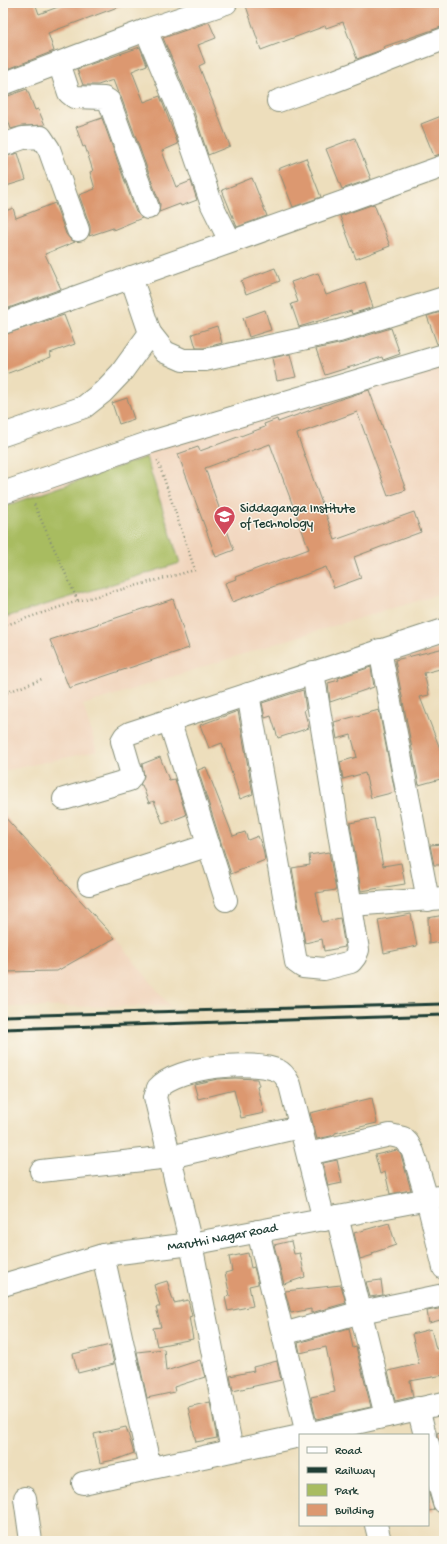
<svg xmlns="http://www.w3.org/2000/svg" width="447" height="1544" font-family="'Gochi Hand',sans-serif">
<rect width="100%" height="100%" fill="#fbf7ec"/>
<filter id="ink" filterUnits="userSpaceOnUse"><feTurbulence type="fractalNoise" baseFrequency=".025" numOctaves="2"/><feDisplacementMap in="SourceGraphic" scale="8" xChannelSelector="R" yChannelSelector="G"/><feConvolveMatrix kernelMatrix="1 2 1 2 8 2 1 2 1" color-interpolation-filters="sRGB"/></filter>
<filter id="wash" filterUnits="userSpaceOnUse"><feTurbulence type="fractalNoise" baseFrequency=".012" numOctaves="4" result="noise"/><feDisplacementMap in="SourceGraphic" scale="16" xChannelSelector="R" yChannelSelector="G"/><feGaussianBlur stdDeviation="0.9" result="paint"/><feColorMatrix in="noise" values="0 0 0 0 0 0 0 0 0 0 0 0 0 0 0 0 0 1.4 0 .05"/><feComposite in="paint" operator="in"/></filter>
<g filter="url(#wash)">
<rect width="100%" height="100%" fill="#eddebc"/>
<path fill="#f1d5bd" d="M444,347V593L303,635L83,705L97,751L3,771V478L16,476Z
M3,808L11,824L115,938L170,1006L3,1007Z"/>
<path fill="#a8bc60" stroke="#647c4a" d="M146,457L180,563L3,618V507Z"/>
<g id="blocks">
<path fill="#dc9870" d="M3,3H35L39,14L69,3H122L123,5L48,33L54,51L3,71Z
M245,3H444V26L383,47L384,49L357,59L343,22L326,28L325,26L261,50Z
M209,22L216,38L198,45L205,63L199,66L230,146L208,155L193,109L163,38Z
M140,47L147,65L132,71L144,102L160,96L178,144L162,151L176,187L191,181L197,200L181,206L180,204L159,212L160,204L121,97L118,93L113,80L98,85H83L77,69Z
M27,89L35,110L38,109L45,125L22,126L11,129L8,120L3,122V98Z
M444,115V153L434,156L421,124Z
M102,118L136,212L142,218L113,230V228L89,236L90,232V226L79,195L95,189L90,172L93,171L85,146L83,147L76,127Z
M355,138L371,179L342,189L326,149Z
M18,153L26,180L3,187V157Z
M306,158L321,197L293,207L278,169Z
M252,178L267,216L237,227L222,190Z
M55,203L66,234L70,239L75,242L45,254L61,289L3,310V212L13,208L16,218Z
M374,204L390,246L356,259L340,216Z
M275,268L280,281L246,294L241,281Z
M318,273L326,295L365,282L373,307L352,314L351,311L299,327L291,304L298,302L291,282Z
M265,310L271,330L249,337L243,318Z
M444,311V343L437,344L427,316Z
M64,315L75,344L50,353L51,357L3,375V335Z
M217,326L222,343L204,348H196L192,334Z
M391,328L400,354L383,360L382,357L325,375L316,349L343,343Z
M290,354L296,377L277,381L272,358Z
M369,390L406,490L388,496L357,412L297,434L335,540L414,512L421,532L354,557L361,578L334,588L326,567L232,602L225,583L236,579L235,577L309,549L270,444L205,468L234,550L216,557L178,454L198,447L200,451L265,427L264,424L277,419L278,422L341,399Z
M127,398L134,419L119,424L112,403Z
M173,599L189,648L69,688L50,640Z
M444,648V668L424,673L429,695L420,697L444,759V778L419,785L395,660Z
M371,667L374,687L330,702L328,683L339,680L338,678Z
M303,690L306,709L304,710L309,728L278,738L271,716L265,718L262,703Z
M379,710L395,792L371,798L365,773L343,779L340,762L357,757L351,735L337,739L334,722Z
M238,711L253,794L240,799L222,743L209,748L200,725Z
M160,757L169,780L175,779L186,815L163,824L154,801L149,803L142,785H140L144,776L142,764Z
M206,767L233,836L245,832L248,840L258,836L263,849L265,860L231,874L198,770Z
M3,815L69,888L115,938L57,971L3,972Z
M374,818L383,866L401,863L405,884L361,891L350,823Z
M444,844V865H434L430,845Z
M329,852L336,890L316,893L322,922L340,918L345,947L324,951L322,939L305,943L292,868L310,865L309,855Z
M411,914L417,946L384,953L378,920Z
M444,915V941L429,944L428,918Z
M235,1078L257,1079L259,1086L257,1087L264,1113L241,1118L234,1090L198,1099L194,1084L218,1079Z
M372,1098L377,1123L335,1133V1134L331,1136L317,1139L310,1113Z
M397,1150L401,1155L411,1190L390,1194L385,1172L380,1174L375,1155Z
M337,1160L342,1183L328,1186L323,1163Z
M389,1223L396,1245L372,1253L373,1255L360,1259L354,1233Z
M291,1241L294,1254L300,1253L305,1277L284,1284L274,1245Z
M248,1253L251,1268L254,1267L258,1282V1284L249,1286L253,1306L228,1311L225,1297L230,1296L225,1273L232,1271L229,1257Z
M381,1280L383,1295L370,1297L366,1282Z
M167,1281L174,1303L188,1300L192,1316L189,1317L193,1339L157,1346L153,1328L161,1327L156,1307H160L154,1285Z
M341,1285L346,1303L311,1313V1309L291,1313L285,1291Z
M444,1308V1319L429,1323L427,1311Z
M349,1328L353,1348L356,1347L371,1407L316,1419L311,1397L335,1392L326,1347L300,1353L298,1343Z
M431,1329L436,1349L444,1348V1375L410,1381L413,1397L395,1401L388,1371L419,1364L412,1334Z
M110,1345L114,1364L78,1373L73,1354Z
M164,1349L166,1371L200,1360L205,1377L174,1387L175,1392L147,1398L137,1352Z
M277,1361L281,1380L233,1391L230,1376L254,1371L253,1367Z
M210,1402L217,1438L196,1442L188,1407Z
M126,1427L134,1453L118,1459L100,1463L94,1434Z
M444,1431V1455L437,1436V1433Z
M428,1491L434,1510L428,1511Z"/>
</g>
</g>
<g filter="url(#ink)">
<use href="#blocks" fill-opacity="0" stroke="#868e78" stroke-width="1"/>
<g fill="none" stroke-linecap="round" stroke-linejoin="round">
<defs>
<g id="minor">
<path d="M146,30L181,114L212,205L230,241"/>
<path d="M59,63L69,93L74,97L104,98L109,101L148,208"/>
<path d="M3,84L146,30L226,3"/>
<path d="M278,101L332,82L444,39"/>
<path d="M3,145L23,138L41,137L49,149L78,230"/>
<path d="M131,277L150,333L165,352L183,360H205L339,331L444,298"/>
<path d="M3,323L444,166"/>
<path d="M3,435L84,407L103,392L121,373L150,333"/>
<path d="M3,493L151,442L444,355"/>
<path d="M380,650L428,900"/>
<path d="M248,694L296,962L303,967L324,969L351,962L355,957L358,950L313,672"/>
<path d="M169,720L226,900"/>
<path d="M64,799L129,780L132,775L122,741L125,736L130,733L444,630"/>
<path d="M89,884L209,845"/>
<path d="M351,905L444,898"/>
<path d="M308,1154L390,1135L403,1138L408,1143L413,1152L427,1199L444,1268"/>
<path d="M41,1171L170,1157L300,1127"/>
<path d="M337,1216L386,1416"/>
<path d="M258,1231L307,1434"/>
<path d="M103,1255L150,1468"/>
<path id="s1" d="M3,1285L103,1255L191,1244L444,1196"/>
<path d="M283,1334L361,1312L444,1295"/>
<path d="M418,1408L425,1435"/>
<path d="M303,1435L444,1403"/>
<path d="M428,1444L444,1502"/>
<path d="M232,1450L191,1244L155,1097C156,1094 157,1090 158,1088C177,1066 254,1059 279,1071C285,1074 287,1080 290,1085L324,1220"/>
<path d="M83,1483L300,1436"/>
<path d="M25,1498L31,1541"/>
<path d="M376,1525L380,1541"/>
</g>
</defs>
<use href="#minor" stroke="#868e78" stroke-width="24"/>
<path stroke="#868e78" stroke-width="2.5" stroke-dasharray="1 3" stroke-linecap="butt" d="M78,601L195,570L157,458
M3,626L78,601L33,502
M3,694L42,679"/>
<use href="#minor" stroke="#fff" stroke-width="22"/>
<path stroke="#1f3d34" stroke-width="3" d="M3,1016L444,1004
M3,1029L444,1015"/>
</g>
</g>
<defs>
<symbol id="university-pin" viewBox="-11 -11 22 30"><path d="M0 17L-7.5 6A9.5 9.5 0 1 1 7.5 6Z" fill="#d1495b" stroke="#fbf7ec"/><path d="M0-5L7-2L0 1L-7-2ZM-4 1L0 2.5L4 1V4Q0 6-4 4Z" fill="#fff"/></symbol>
</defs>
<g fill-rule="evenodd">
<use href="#university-pin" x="212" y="504" width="25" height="34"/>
</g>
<g text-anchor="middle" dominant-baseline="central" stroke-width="3" stroke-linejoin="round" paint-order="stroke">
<g font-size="13" fill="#1f3d34" stroke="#fbf7ec" text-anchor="start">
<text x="240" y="509">Siddaganga Institute<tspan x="240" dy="15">of Technology</tspan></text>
</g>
<g font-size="13" fill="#1f3d34" stroke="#fbf7ec">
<text stroke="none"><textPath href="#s1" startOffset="225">Maruthi Nagar Road</textPath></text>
</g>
</g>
<rect width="447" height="1544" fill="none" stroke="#fbf7ec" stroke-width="16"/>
<rect x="299" y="1434" width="130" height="92" fill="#fbf7ec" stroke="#a3ada2"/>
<rect x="307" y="1447" width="20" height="6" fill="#ffffff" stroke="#a3ada2"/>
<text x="335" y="1454" font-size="12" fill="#1f3d34">Road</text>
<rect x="307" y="1467" width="20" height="6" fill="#1f3d34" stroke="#a3ada2"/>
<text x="335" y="1474" font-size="12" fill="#1f3d34">Railway</text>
<rect x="307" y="1484" width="20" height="12" fill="#a8bc60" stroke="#a3ada2"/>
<text x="335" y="1494" font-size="12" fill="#1f3d34">Park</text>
<rect x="307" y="1504" width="20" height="12" fill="#dc9870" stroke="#a3ada2"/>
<text x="335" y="1514" font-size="12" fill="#1f3d34">Building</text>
</svg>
